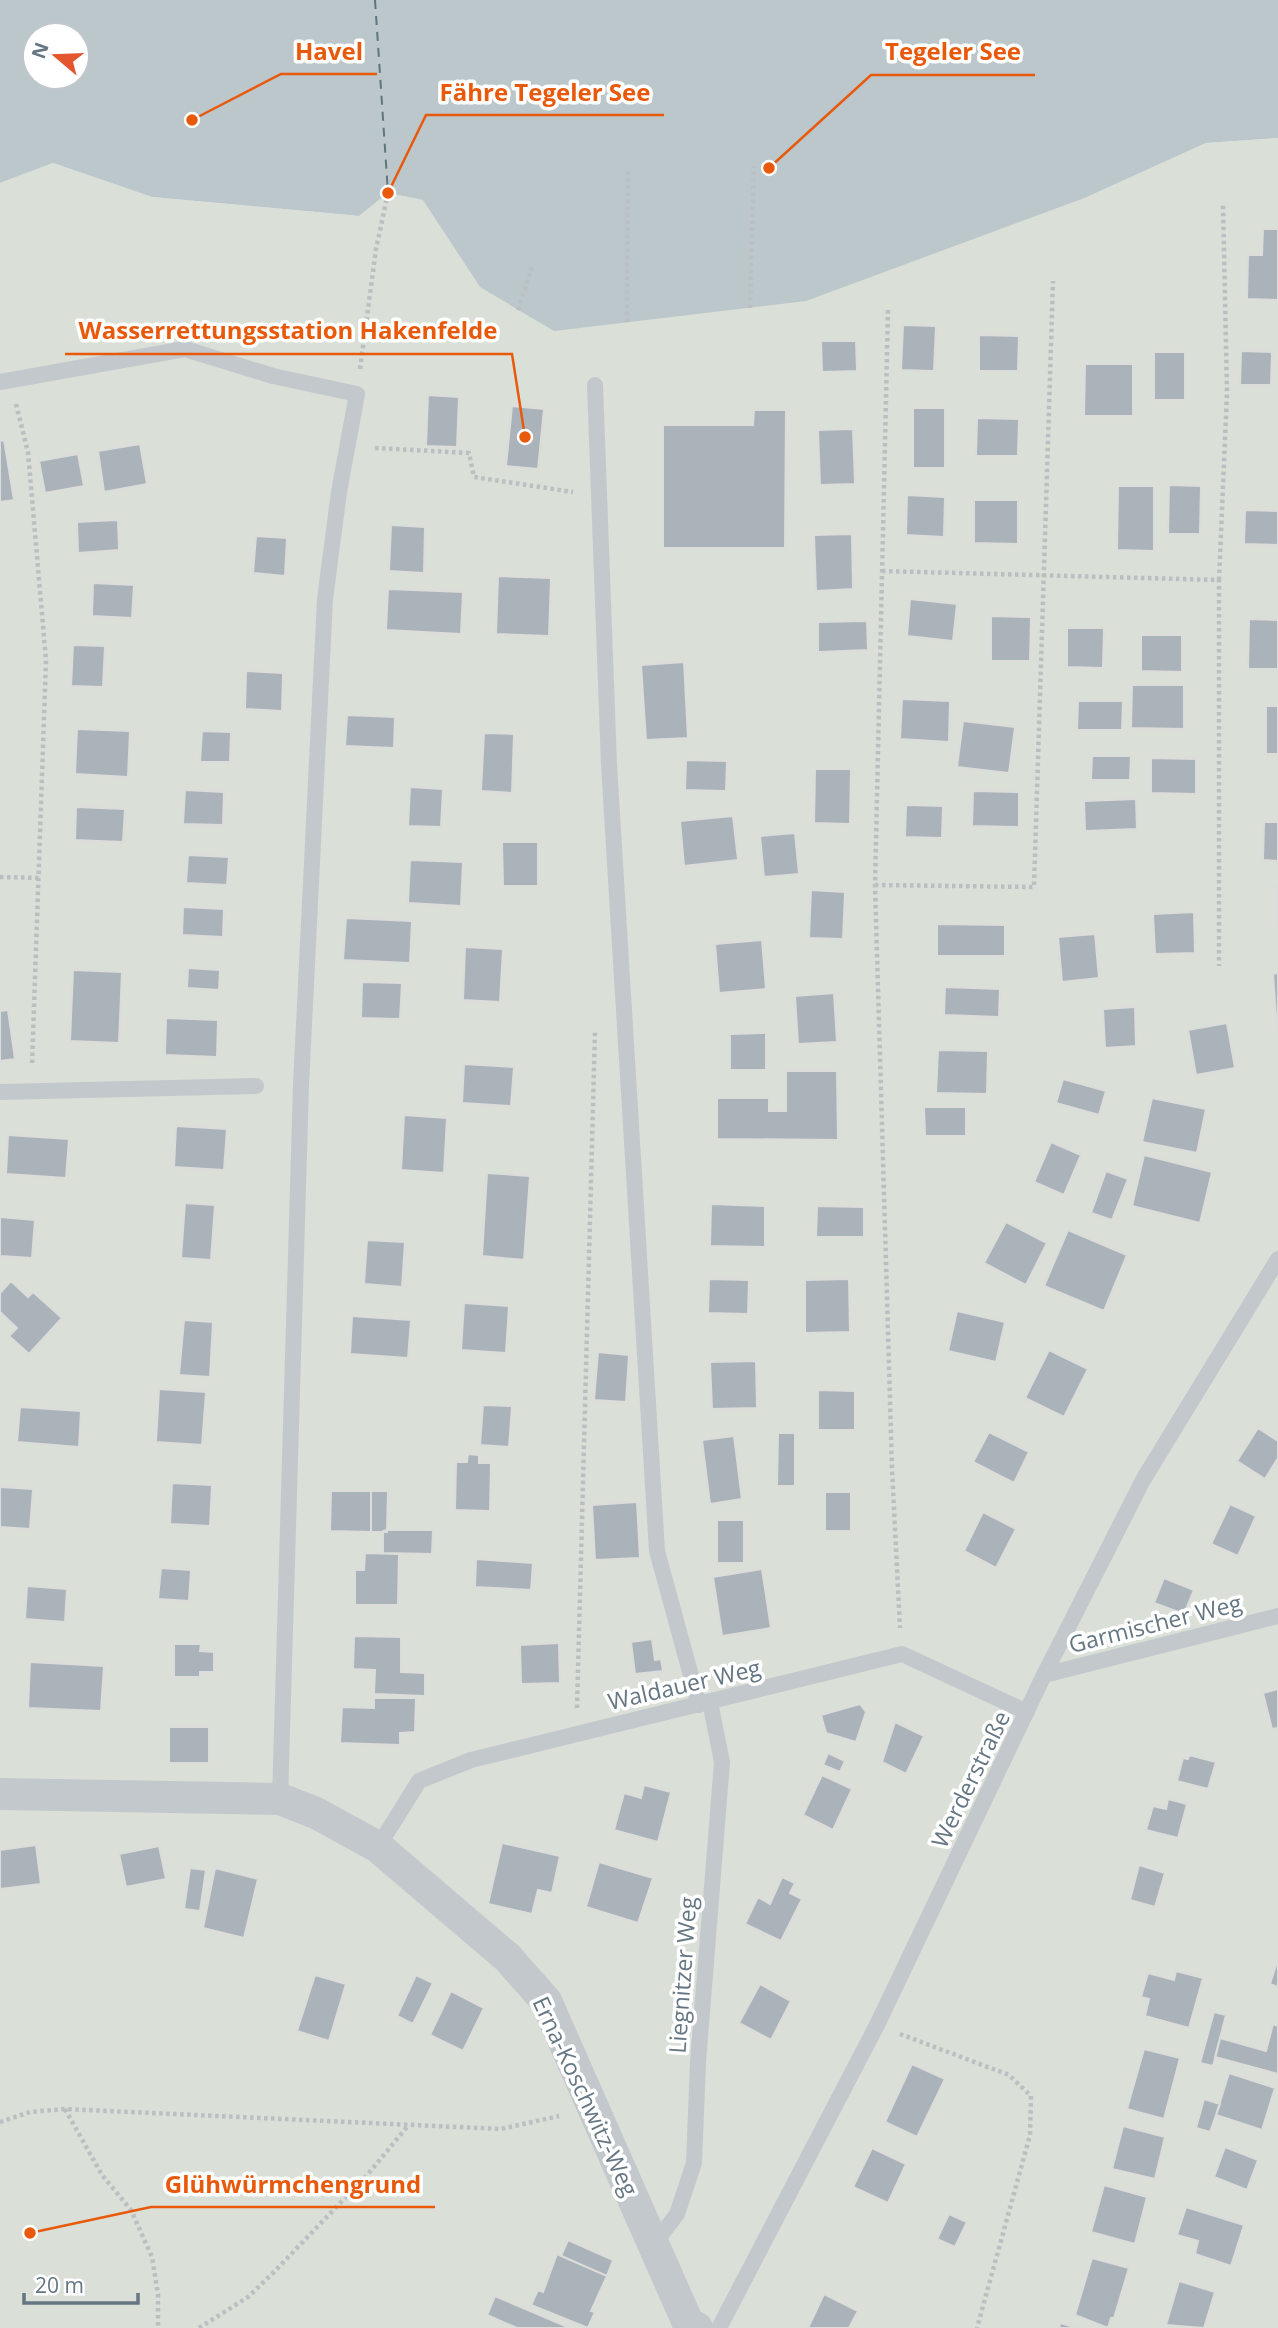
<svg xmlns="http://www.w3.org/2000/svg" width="1278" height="2328" font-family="'Open Sans',sans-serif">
<rect width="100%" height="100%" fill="#fafaf8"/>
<path fill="#dadfd7" d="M1278,138V2328H0V183L53,163L152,197L359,216L388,193L424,200L480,287L1087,197L1206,143Z"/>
<path fill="#bbc7cb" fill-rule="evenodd" d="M0,0H1278V138L1206,143L1087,197L806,301L554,331L480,287L423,200L388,193L359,216L152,197L53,163L0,183ZM77,35V77H35V35Z"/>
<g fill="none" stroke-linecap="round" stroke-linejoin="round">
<path stroke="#60757c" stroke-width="2" stroke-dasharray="9 7" stroke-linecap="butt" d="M375,0L388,193"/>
</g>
<path fill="#aab3b9" stroke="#dcdcda" stroke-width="2" d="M1263,229H1278V300L1247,299L1248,255H1262Z
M903,325L936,326L934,371L901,370Z
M979,335L1019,336L1018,371H979Z
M821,341H856L857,371L822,372Z
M1241,351L1272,352L1271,385H1240Z
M1154,352H1185V400H1154Z
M1085,364H1133V416H1084Z
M428,395L459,397L457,447L426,446Z
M512,406L544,409L538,469L506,466Z
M913,408H945V468H913Z
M754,410H786L785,548H663V425H753Z
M977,418L1019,419L1018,456H976Z
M853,429L855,484L820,485L818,430Z
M4,440L14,500L0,502V441Z
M140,444L147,484L104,492L98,451Z
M78,454L84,486L45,493L39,461Z
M1169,485L1201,486L1200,534H1168Z
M1118,486H1154V551L1117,550Z
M907,495L945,497L944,537L906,535Z
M974,500H1018V544L974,543Z
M1245,510L1278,511V545L1244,544Z
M118,520L119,550L78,553L77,522Z
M391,525L425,527L424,573L389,571Z
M852,534L853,589L816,591L814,535Z
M256,536L287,538L285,576L253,573Z
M498,576L551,578L549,636L496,634Z
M93,583L134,585L132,618L92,616Z
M388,589L463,592L461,634L386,630Z
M910,599L957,604L953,641L907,636Z
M991,616L1031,617L1030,661H991Z
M1249,619L1278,620V669H1248Z
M867,621L868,650L818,652V622Z
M1067,628H1104L1103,668L1067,667Z
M1141,635H1182V672L1141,671Z
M73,645L105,646L103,687L71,686Z
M684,662L688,738L646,740L641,665Z
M246,671L283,673L282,711L245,709Z
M1132,685H1184V729L1131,728Z
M902,699L950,701L949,742L900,739Z
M1078,701H1123L1122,730H1077Z
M1266,706H1278V754H1266Z
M347,715L395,717L394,748L345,746Z
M963,721L1015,727L1009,773L957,767Z
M77,729L130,731L128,777L75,774Z
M202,731L231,732L230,762H200Z
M484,733L514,734L512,793L481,791Z
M1092,756H1131L1130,780H1091Z
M1151,758L1196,759V794L1151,793Z
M686,760L727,761L726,791L685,790Z
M815,769H851L850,824L814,823Z
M410,787L443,789L441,827L408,826Z
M185,790L224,792L223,825L183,824Z
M973,791L1019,792V827L972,826Z
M1136,799L1137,829L1085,831L1084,801Z
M906,805L943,806L942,838L905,837Z
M76,807L125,809L123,842L75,840Z
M733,816L738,860L684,866L680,821Z
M1264,822H1278V861L1263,860Z
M795,833L799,874L764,877L760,836Z
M502,842H538V886H503Z
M188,855L229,857L227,885L186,883Z
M410,860L463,862L461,906L408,903Z
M1276,884H1278V926H1276Z
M811,890L845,892L843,939L809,938Z
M183,907L224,909L223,937L182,935Z
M1194,912L1195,953L1155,954L1153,914Z
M346,918L412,921L410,963L343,960Z
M937,924L1005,925V956H937Z
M1095,934L1099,978L1062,982L1058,937Z
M762,940L766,989L719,993L715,944Z
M465,947L503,949L500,1002L463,1000Z
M188,968L220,970L219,990L187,988Z
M73,970L122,972L119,1043L70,1041Z
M1278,973V1029L1277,1030L1273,974Z
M362,982L402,983L400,1019L361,1018Z
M945,987L1000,989L999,1017L944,1015Z
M834,993L837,1042L798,1044L795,996Z
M1135,1007L1136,1046L1105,1048L1103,1009Z
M8,1010L15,1059L0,1061V1011Z
M166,1018L218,1020L217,1057L165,1055Z
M1227,1023L1235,1068L1196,1075L1188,1030Z
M766,1033V1070H730V1034Z
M938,1050L988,1051L987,1094L936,1093Z
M464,1064L514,1067L511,1106L462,1103Z
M786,1071H837L838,1140L717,1139V1098H769V1111H786Z
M1063,1079L1106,1091L1099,1115L1056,1103Z
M1152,1098L1206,1109L1197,1153L1142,1142Z
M924,1107H966V1136H925Z
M404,1115L447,1118L444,1173L401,1170Z
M176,1126L227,1129L224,1170L174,1167Z
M8,1135L69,1139L66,1178L6,1174Z
M1051,1142L1081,1155L1064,1195L1034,1182Z
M1144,1155L1212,1172L1200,1223L1132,1206Z
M1106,1171L1128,1179L1112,1220L1091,1213Z
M487,1173L530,1176L524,1260L482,1256Z
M185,1203L215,1205L211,1260L181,1258Z
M711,1204L765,1206V1247L710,1246Z
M817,1206L864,1207V1237H816Z
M0,1217L35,1220L32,1258L0,1256Z
M1006,1222L1047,1243L1026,1285L984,1263Z
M1068,1230L1127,1255L1104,1311L1044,1286Z
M367,1240L405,1242L402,1287L364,1284Z
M709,1279L749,1280L748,1314L708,1313Z
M849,1279L850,1332L805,1333V1280Z
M11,1281L28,1297L33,1292L62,1318L29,1354L9,1336L17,1328L0,1312V1293Z
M464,1303L509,1306L506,1353L461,1350Z
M957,1311L1005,1322L996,1362L948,1351Z
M352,1316L411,1320L408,1358L350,1354Z
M184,1320L213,1322L210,1377L179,1375Z
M1049,1350L1088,1369L1064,1417L1025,1398Z
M598,1352L629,1355L626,1402L594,1400Z
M756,1361L757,1408L712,1409L710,1362Z
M159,1389L206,1392L202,1445L156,1442Z
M818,1390L855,1391V1430H818Z
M483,1405L512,1406L509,1447L480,1445Z
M20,1407L81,1411L79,1447L17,1442Z
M1258,1428L1278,1441V1458L1265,1479L1237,1461Z
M989,1432L1029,1452L1014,1483L973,1462Z
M778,1433H795V1486H777Z
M734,1436L742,1499L710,1504L702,1440Z
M468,1454L479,1455V1463H491L490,1511L455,1510L456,1462H467Z
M172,1483L212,1485L210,1526L170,1524Z
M0,1487L33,1489L30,1529L0,1527Z
M331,1491H371V1532L330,1531Z
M371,1491H388L387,1532H371Z
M825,1492H851V1531H825Z
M637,1502L640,1558L595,1560L592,1505Z
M1230,1504L1256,1516L1238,1556L1211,1544Z
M983,1512L1016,1529L996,1568L964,1551Z
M717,1520H744V1563H717Z
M387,1530H433L432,1554L383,1553V1531Z
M365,1553L399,1554L398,1605H355V1570H364Z
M476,1559L533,1563L531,1590L475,1587Z
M161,1568L191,1570L189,1601L158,1599Z
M762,1569L771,1628L722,1636L713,1577Z
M1164,1578L1194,1590L1184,1614L1154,1603Z
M27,1586L67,1589L65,1622L25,1619Z
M354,1636L401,1637V1672L425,1673V1696L374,1694L375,1670L353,1669Z
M652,1639L655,1660L661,1659L663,1671L635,1674L631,1642Z
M559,1643L560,1683L521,1684L520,1645Z
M174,1644H201L200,1651L214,1652V1672H200V1677H174Z
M30,1662L104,1666L101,1711L28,1708Z
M1278,1689V1728L1272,1729L1263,1693Z
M374,1698H416L415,1732L400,1733V1745L340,1743L342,1707L374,1708Z
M860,1704L866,1712L856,1742L826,1733L821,1715Z
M895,1722L924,1736L906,1774L882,1762Z
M169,1727H209V1763H169Z
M828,1753L845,1761L840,1772L823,1765Z
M1189,1755L1216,1762L1208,1789L1177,1781L1183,1758L1188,1759Z
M822,1775L852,1789L833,1830L803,1815Z
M644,1785L671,1792L658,1842L614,1830L624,1793L641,1798Z
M1168,1799L1187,1804L1178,1838L1146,1830L1153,1806L1166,1809Z
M502,1843L560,1856L552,1893L538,1890L532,1914L488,1904Z
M36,1845L41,1884L0,1889V1850Z
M159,1846L166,1879L126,1887L119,1854Z
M599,1862L653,1878L638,1923L586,1907Z
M1139,1865L1165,1873L1155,1907L1130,1900Z
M190,1868L206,1870L200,1911L184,1909Z
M215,1868L258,1879L244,1938L203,1928Z
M782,1877L795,1883L790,1893L802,1899L781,1941L745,1924L758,1897L770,1904Z
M1278,1959V1987L1270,1984Z
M1176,1971L1203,1978L1189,2028L1145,2016L1149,1999L1141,1997L1148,1973L1174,1980Z
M315,1975L346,1984L329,2041L297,2031Z
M416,1975L433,1983L413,2024L397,2016Z
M760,1984L791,2001L771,2040L739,2023Z
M451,1991L484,2008L463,2051L430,2035Z
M1214,2012L1226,2015L1213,2066L1200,2063Z
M1273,2024L1278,2026V2074L1215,2057L1220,2038L1266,2051Z
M1144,2049L1180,2058L1164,2119L1127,2109Z
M912,2064L945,2079L917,2137L885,2122Z
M1229,2073L1275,2088L1262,2130L1216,2115Z
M1204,2099L1220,2104L1210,2132L1196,2128Z
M1123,2126L1165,2137L1155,2179L1112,2169Z
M1225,2147L1258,2160L1247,2190L1214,2177Z
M872,2148L906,2164L888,2203L853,2187Z
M1104,2185L1147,2197L1135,2244L1091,2232Z
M1186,2207L1244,2225L1231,2266L1195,2254L1198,2241L1177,2235Z
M949,2214L967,2222L955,2247L937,2239Z
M568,2240L613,2260L607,2276L561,2256Z
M557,2254L607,2276L591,2311L595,2312L588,2328L531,2305L538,2290L543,2292Z
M1092,2258L1129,2268L1114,2318H1111L1108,2328L1075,2315Z
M1179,2281L1215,2292L1204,2328L1166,2325Z
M824,2294L858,2311L849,2328H808Z
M495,2296L570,2328H517L487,2315Z
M1060,2323L1078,2328H1059Z"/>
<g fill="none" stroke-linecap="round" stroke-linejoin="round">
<path stroke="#bbbfc2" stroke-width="4.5" stroke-dasharray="3.5 3.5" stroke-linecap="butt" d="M750,308L754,166
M518,310L533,264
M888,310L875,885L892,1469L900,1628
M627,322L628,168
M360,369L376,249L388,193
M16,404L28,452L46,660L32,1065
M375,448L469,453L474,477L573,492
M882,571L1219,580V966
M1219,580L1227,393L1223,203
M0,877L40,878
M875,885L1034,887L1053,281
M577,1708L595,1031
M900,2034L1009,2075L1031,2096L1030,2135L977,2328
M65,2109L102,2175L131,2210L152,2257L158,2294V2328
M0,2122L30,2112L65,2109L501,2129L559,2116
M199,2328L248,2297L273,2273L368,2174L407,2127"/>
<path stroke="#c3c8cc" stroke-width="16" d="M0,382L185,349L273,376L357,394L339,492L325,599L301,1085L280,1799
M595,385L609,765L657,1551L699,1705
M0,1092L256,1086
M1044,1675L1278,1616
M378,1847L419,1781L471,1760L902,1654L1027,1712
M655,2243L677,2214L694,2163L698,2062L722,1762L710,1702
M719,2328L877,2025L1044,1675L1143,1480L1278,1259"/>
<path stroke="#c3c8cc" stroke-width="32" d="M0,1794L280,1799L316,1813L378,1847L508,1958L546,2001L688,2323L697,2328"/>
</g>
<g text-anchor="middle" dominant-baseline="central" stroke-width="7" stroke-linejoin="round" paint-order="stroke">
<g font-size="23" fill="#657683" stroke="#fff">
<text transform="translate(1155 1623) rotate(-14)">Garmischer Weg</text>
<text transform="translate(684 1684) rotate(-13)">Waldauer Weg</text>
<text transform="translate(970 1779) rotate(-64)">Werderstraße</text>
<text transform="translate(682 1975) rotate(-86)">Liegnitzer Weg</text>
<text transform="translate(586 2096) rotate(65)">Erna-Koschwitz-Weg</text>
</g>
</g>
<path fill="none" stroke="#e8590c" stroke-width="2.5" d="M192 120L281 74H377M769 168L871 75H1035M388 193L426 115H664M525 437L512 354H65M30 2233L151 2207H435"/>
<g fill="#e8590c" stroke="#fff" stroke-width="2.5">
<circle cx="192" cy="120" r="7"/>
<circle cx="769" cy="168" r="7"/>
<circle cx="388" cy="193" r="7"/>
<circle cx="525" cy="437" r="7"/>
<circle cx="30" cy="2233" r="7"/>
</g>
<g font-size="24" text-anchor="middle" font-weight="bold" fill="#e8590c" stroke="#fff" stroke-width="7" stroke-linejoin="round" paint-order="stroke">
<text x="329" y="60">Havel</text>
<text x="953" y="60">Tegeler See</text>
<text x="545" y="101">Fähre Tegeler See</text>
<text x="288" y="339">Wasserrettungsstation Hakenfelde</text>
<text x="293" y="2193">Glühwürmchengrund</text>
</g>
<g transform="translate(56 56) rotate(289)"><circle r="33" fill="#ffffff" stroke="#c1c8cd" stroke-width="2"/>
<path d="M0-5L12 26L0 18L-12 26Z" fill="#e4572e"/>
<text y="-10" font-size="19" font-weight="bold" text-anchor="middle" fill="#657683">N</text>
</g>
<path d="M24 2293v10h114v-10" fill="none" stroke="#657683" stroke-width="3.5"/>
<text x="35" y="2293" font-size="21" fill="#657683" stroke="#ffffff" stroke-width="5" paint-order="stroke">20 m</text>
</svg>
